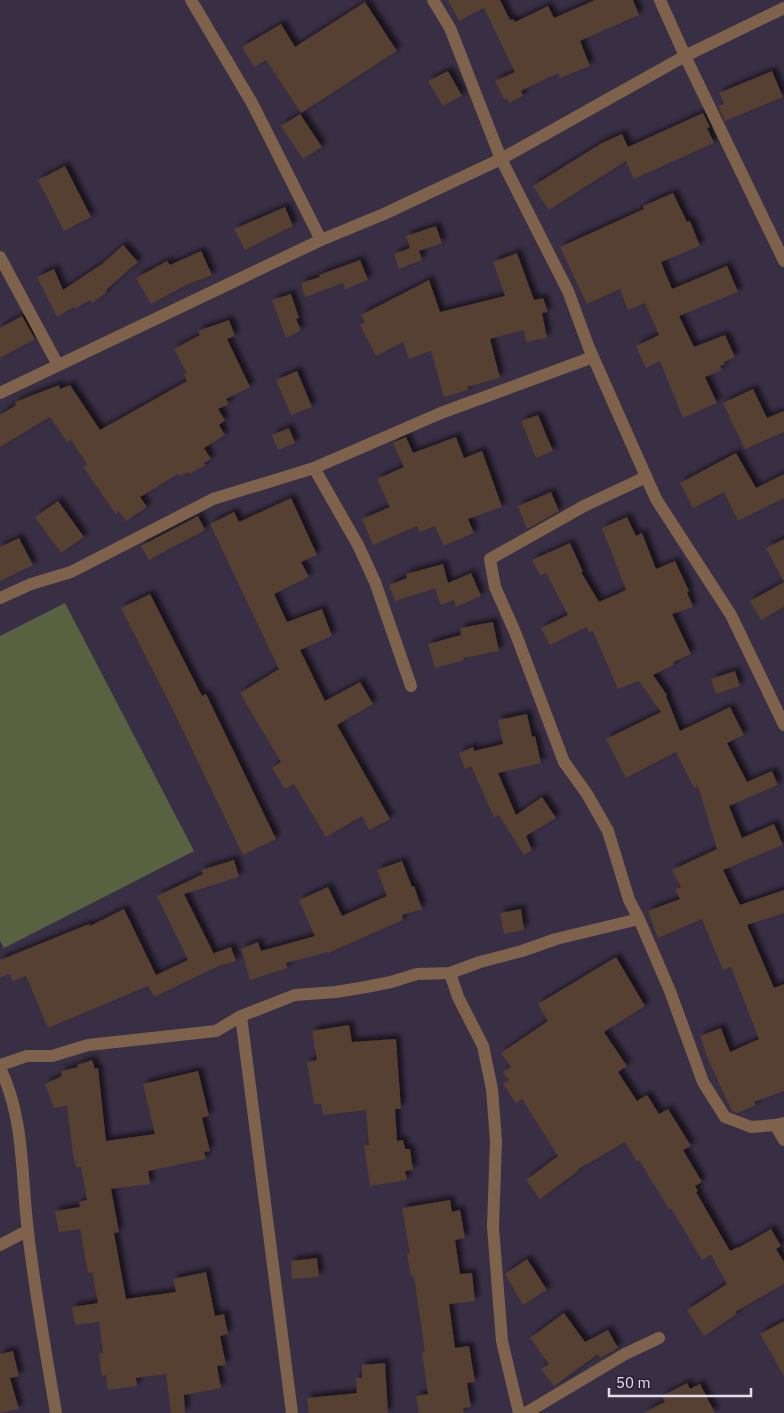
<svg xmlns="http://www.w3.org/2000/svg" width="784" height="1413" font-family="'IBM Plex Sans',sans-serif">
<defs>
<filter id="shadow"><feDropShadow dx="4.5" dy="-4.5" stdDeviation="2.5" flood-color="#0009"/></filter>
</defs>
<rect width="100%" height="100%" fill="#392f45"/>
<path fill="#586140" d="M65,603L194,851L4,948L0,941V636Z"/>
<path fill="#563f31" filter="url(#shadow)" d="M448,0H500L510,20L513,19L515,22L548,6L554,18L595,0H633L639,15L580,41L590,66L560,78L558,73L521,91L523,96L509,103L507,98L504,99L495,81L515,72L484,8L459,21Z
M365,2L397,51L301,113L266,60L254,67L242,47L281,24L295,47Z
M448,71L462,96L443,106L428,81Z
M772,71L783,97L725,121L718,106L724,104L719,93Z
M703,113L710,127L707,128L714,143L634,179L626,161L549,210L533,186L600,144L622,134L628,147Z
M300,114L322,147L303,159L281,126Z
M65,166L91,217L64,231L38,180Z
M673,193L687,222L690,221L700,246L661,262L672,289L727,266L738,292L679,316L694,347L725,335L735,357L724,362L725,364L720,366L722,370L705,377L717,403L683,418L660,361L646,368L636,346L659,335L645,303L628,310L620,289L587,304L560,247L644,209L643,206Z
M285,207L293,226L245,250L234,229Z
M436,226L442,243L419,251L422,260L399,269L394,254L410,248L406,236Z
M123,245L138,262L106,290L107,292L92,303L90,300L75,309L74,307L57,317L37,277L54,269L63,290L102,264Z
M201,251L212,275L186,285L151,304L136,278L167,261L170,265Z
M517,253L534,300L543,298L548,312L542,313L547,338L526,342L524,330L490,339L500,378L467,387L468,390L444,397L431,351L409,359L403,342L376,356L360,325L365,322L361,315L429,280L440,312L505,296L493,262Z
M360,260L368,280L345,289L343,283L305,297L301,283L320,277L319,275Z
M291,294L299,318L296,319L301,330L286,338L272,300Z
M22,316L35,339L0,358V328Z
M229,320L235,336L227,339L250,387L226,399L229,404L218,409L225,420L219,425L225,435L204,448L211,459L204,463L206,465L190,474L188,472L180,476L178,474L140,497L147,507L126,521L119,511L116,514L83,467L87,464L71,440L67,442L50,417L0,447V415L16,405L15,402L59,385L60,389L70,385L100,430L187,381L184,374L187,373L174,349L200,335L198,331Z
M297,371L312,407L291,415L276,380Z
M753,389L767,418L784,411V432L745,449L723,403Z
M538,415L553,451L536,458L521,421Z
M289,428L295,443L278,450L272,435Z
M406,437L413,453L456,437L464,458L482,451L502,507L468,519L474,533L444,546L435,526L420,532L417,526L373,545L362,519L390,507L377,479L404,467L393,443Z
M736,453L756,488L784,474V498L738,521L724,492L693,508L680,483Z
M551,492L559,511L527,529L518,506Z
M291,498L317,555L301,562L309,577L274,594L287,622L322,609L332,636L300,650L325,701L360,682L373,704L337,725L390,819L369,830L362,816L326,837L294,784L285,789L272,768L281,762L240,693L279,669L210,524L234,512L239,522Z
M58,501L84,537L61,553L35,517Z
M198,516L205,530L149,560L141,546Z
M627,517L636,536L642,533L656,569L675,561L689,591L687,592L693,607L672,614L691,654L673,662L674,665L653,675L667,695L666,696L680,731L730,707L744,735L727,743L747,782L772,771L778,785L729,806L742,838L774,824L783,845L723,870L740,905L784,890V913L747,925L774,988L784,984V1091L754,1102L756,1105L737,1113L732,1111L708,1059L700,1036L721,1028L730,1052L759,1039L731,967L723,970L702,919L658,938L648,911L680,899L675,890L681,887L672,870L717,849L698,786L694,788L676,752L626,778L606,739L661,712L639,681L618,689L593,631L589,633L587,627L550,645L541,628L568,615L546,573L540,575L532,560L570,543L583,572H581L599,602L626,590L602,528Z
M19,538L33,565L0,581V547Z
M784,539V607L761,620L750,601L784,582L766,548Z
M443,564L448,583L471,573L481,596L456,607L454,600L441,605L435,589L437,588L395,601L389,585L407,578L406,574Z
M150,594L202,696L206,694L276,839L243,855L173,710L121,608Z
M493,622L499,651L463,658L464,660L435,668L428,644L461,635L460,628Z
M735,671L740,686L716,694L711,679Z
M527,714L532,737L535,736L541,763L498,773L516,815L542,797L556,818L526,836L532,850L524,855L499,815L494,817L471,766L465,769L459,753L473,747L474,751L503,744L498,720Z
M234,860L239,877L184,894L218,962L214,953L231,947L236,961L219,966L154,997L148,986L48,1028L26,976L13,981L10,974L0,977V960L89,924L90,926L124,909L156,975L188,960L157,896L203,874L201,870Z
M402,861L412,887L414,886L422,909L402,915L403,920L328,953V952L286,963L288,968L250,980L241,949L258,942L261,951L315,936L299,900L328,887L342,916L387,896L377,870Z
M521,909L524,930L504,934L500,913Z
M616,957L645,1006L604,1032L627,1066L618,1072L637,1101L647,1095L659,1114L668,1109L691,1146L683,1150L702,1182L695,1186L698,1191L696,1192L730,1251L738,1247V1248L771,1229L781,1246L776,1249L784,1262V1284L735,1312L737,1314L704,1336L687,1310L727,1284L711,1255L702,1260L671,1208L669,1209L639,1160L637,1162L625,1142L577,1170L578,1171L540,1199L526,1180L558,1156L522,1099L516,1103L503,1084L509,1080L503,1072L511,1067L501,1053L548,1021L538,1004Z
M349,1025L352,1042L396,1039L401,1109H395L397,1141L403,1140L405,1149H410L413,1170L405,1171L407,1180L370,1186L364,1145H369L366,1110L323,1115L321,1104H314L307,1062L317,1060L312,1031Z
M92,1060L95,1069L98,1068L106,1141L155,1134L143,1084L198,1071L209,1116L202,1118L210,1151L204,1152L206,1159L148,1171L150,1184L111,1189L119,1232L114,1233L126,1299L176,1292L173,1279L206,1272L215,1316L224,1314L228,1334L220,1336L226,1365L217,1366L221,1388L184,1395L185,1413H171L166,1374L136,1378L137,1386L108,1390L106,1375L102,1376L99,1353H103L99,1322L75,1325L72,1307L98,1303L92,1272L88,1273L80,1229L59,1232L55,1211L80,1207L79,1202L87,1200L81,1167H76L75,1161H74L67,1106L54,1108L45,1084L62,1076L61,1071L78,1067L77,1065Z
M450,1200L452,1212L460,1210L465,1238L455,1240L460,1274L472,1273L475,1301L449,1304L455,1348L469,1346L475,1382L467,1383L471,1407L463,1408L464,1413H419L416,1396L428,1394L422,1353L425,1352L414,1276H411L407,1254L410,1253L402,1208Z
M317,1258L319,1277L292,1279L291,1261Z
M527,1259L547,1290L523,1305L505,1274Z
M564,1313L585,1342L608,1330L618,1348L600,1358L598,1354L554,1386L541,1369L549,1364L530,1338Z
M784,1321V1376L760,1334Z
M13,1351L19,1376L10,1378L19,1409L0,1413V1354Z
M385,1363L388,1413H309L307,1398L357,1393L356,1378H362V1365Z
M687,1383L690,1389L700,1384L715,1413H643L665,1402L662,1396Z"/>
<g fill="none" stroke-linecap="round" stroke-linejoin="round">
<path stroke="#7e624b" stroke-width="12" d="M191,0L252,103L321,240
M433,0L450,28L501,159L568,291L589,348L656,499L731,615L784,725
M660,0L685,56L784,261
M0,257L58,365
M0,393L321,240L384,214L501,159L685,56L784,8
M314,468L358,545L375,582L411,686
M0,598L31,584L71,572L213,499L314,468L441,413L593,357
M639,919L629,900L608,831L587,794L564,762L515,632L495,587L490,559L584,506L646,477
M450,973L458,997L483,1046L492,1089L496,1141L493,1227L502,1341L519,1413
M241,1016L292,1413
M0,1065L27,1056H52L88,1045L216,1031L241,1016L295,995L336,992L366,987L391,982L417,974L450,973L480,962L522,951L556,939L639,919L670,991L703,1082L725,1117L751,1127L775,1125L784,1123
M775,1125L784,1140
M0,1245L27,1231
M526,1413L625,1354L659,1338"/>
<path stroke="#7e624b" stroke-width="12" d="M0,1068C25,1119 21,1177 28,1232C35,1293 46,1353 56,1413"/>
</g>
<path d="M609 1388v8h142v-8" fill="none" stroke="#e3ddeb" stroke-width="2.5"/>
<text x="616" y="1388" font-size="15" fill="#e3ddeb" stroke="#2f253a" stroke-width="4" paint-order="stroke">50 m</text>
</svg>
